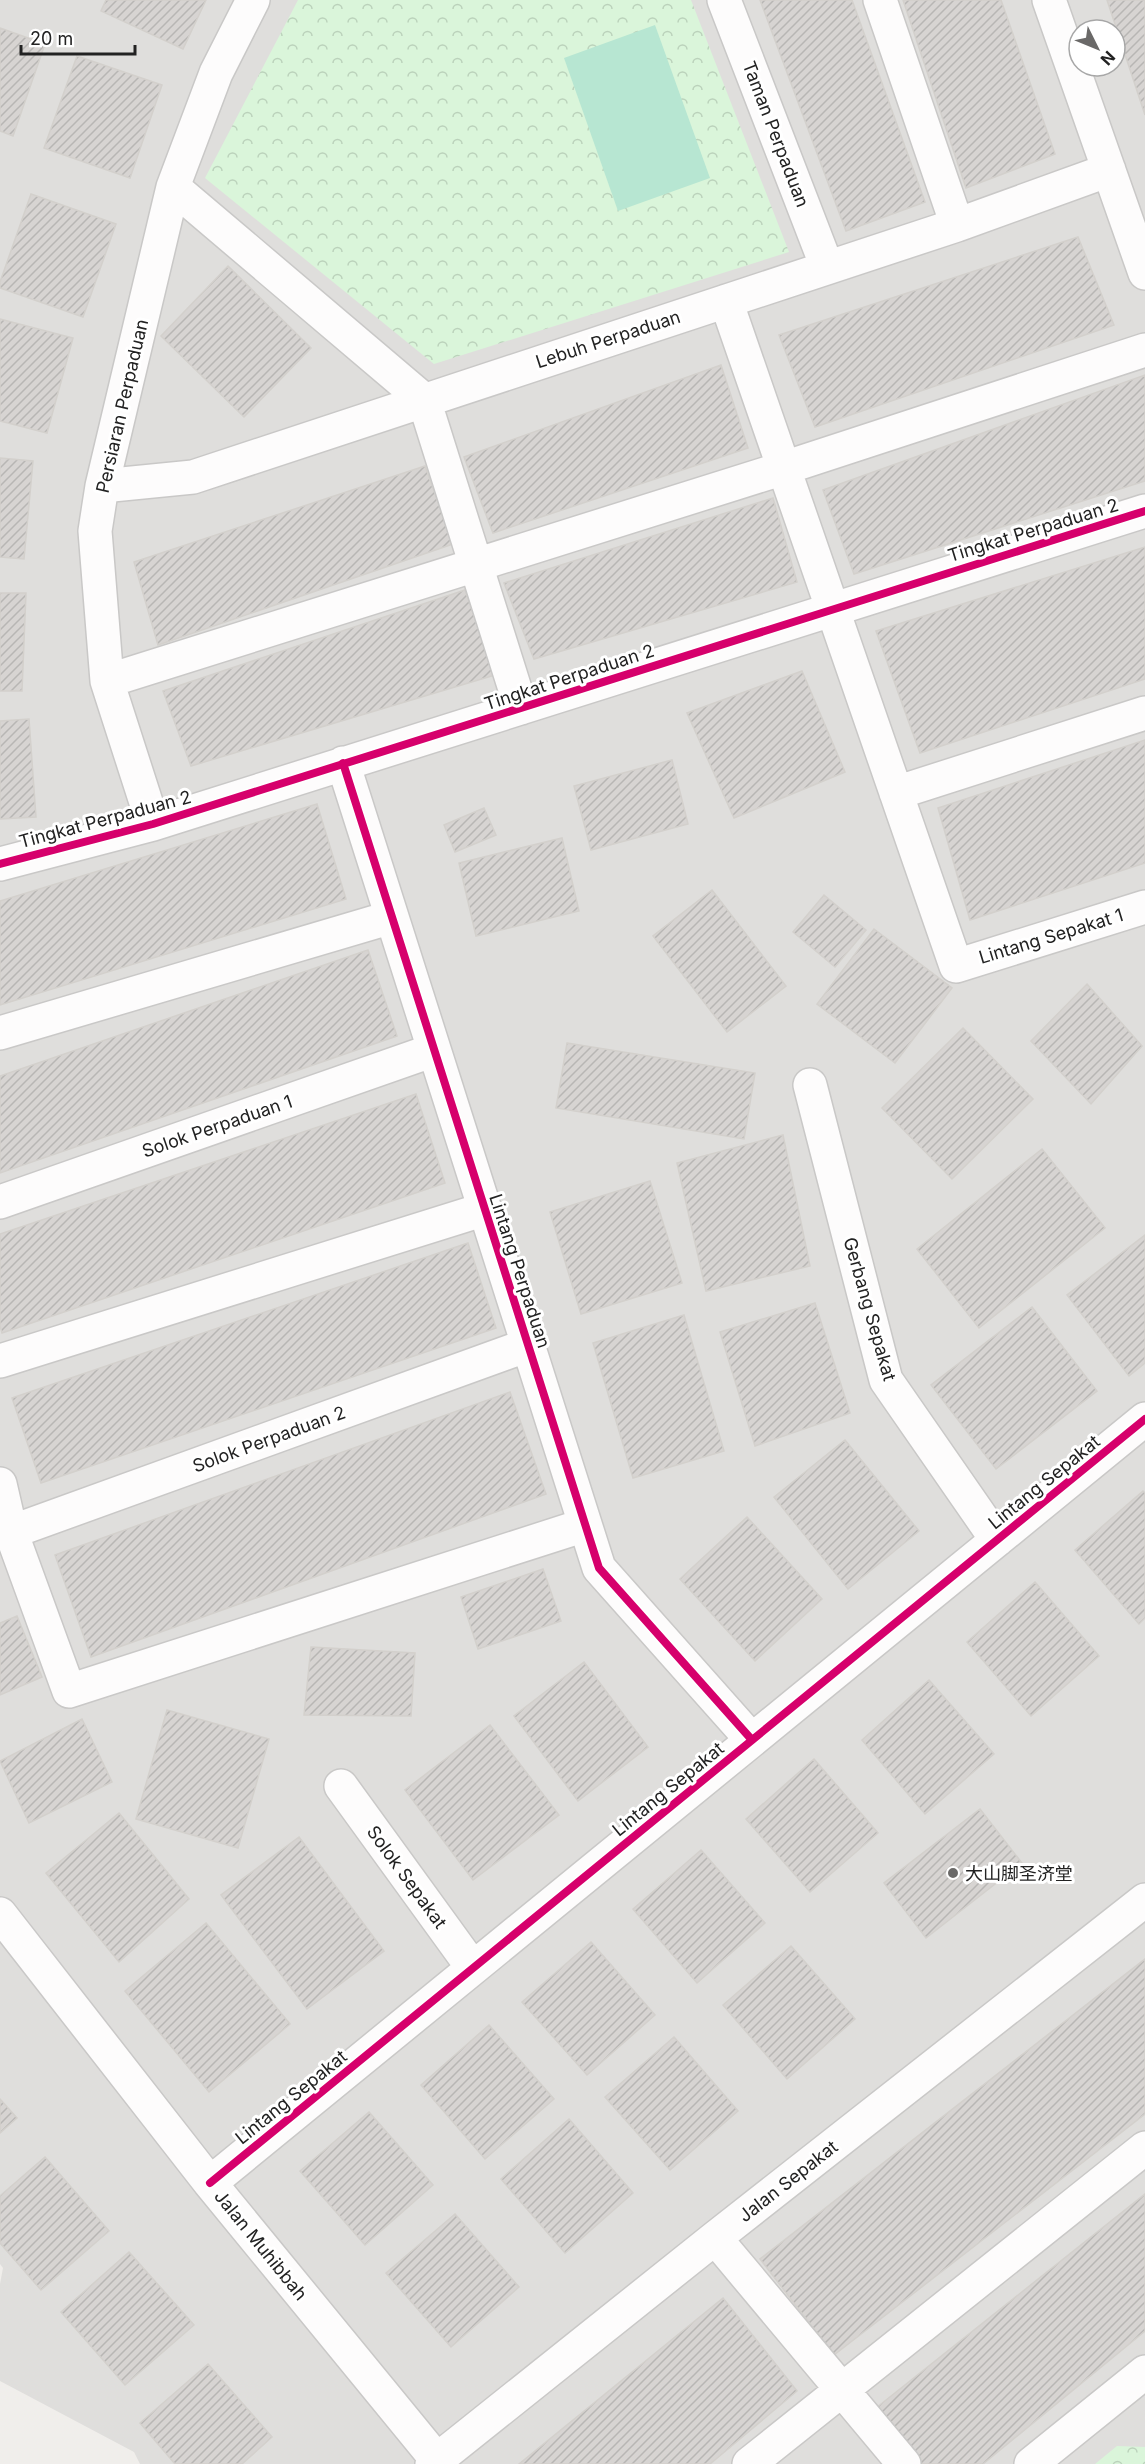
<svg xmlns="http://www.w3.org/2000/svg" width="1145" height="2464" font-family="Inter,'Noto Sans SC',sans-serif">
<defs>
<pattern id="park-crowns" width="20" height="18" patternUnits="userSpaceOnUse" patternTransform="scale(1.5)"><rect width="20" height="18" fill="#daf5da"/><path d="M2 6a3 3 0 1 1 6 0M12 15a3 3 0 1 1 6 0" fill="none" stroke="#bbd2bb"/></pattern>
<pattern id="building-hatch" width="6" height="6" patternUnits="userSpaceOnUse" patternTransform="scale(1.5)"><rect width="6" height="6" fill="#d7d4d2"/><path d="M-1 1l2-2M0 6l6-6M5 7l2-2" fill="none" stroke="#b8b6b4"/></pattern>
</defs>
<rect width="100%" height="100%" fill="#f0eeeb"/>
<path fill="#dfdedc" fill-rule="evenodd" d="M0,0H1145V2464H140L134,2452L0,2381V2284L3,2268L0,2264ZM1079,30H1115V66H1079Z"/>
<path fill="url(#park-crowns)" d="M298,0H691L789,252L434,364L205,178Z
M1117,2446L1145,2447V2464H1095Z"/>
<path fill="#b7e6d2" d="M655,25L710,178L618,211L564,58Z"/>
<path fill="url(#building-hatch)" stroke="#d3d0cc" stroke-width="1.5" d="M106,0H206L183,49L101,11Z
M760,0H852L925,202L846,231Z
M903,0H1001L1055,154L966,188Z
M1107,0H1145V115Z
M0,28L45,44L13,136L0,131Z
M77,56L162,85L130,178L44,148Z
M31,194L116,224L83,317L0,288V282Z
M1078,237L1114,325L815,427L779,335Z
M228,266L311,348L244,417L161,336Z
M0,319L73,338L47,433L0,421Z
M721,365L748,448L493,533L464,457Z
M1145,375V481L854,574L823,490Z
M0,458L33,461L24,559L0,557Z
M425,466L453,544L158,645L134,562Z
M773,498L797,582L534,659L504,583Z
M1145,547V679L920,753L876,631Z
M465,590L495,675L191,766L163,691Z
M0,593H26L22,691H0Z
M802,671L845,772L734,818L687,713Z
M29,719L36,817L0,819V721Z
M1145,740V863L970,920L938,808Z
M672,760L688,824L591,850L574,786Z
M317,804L346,899L0,1005V901Z
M484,808L496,835L455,852L444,825Z
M562,838L579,911L476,936L459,863Z
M712,890L786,986L727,1032L653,936Z
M824,895L866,930L835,967L793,932Z
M874,929L952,988L895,1063L817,1004Z
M368,950L397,1036L0,1173V1076Z
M1087,984L1142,1046L1091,1104L1031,1041Z
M963,1028L1033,1099L952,1179L882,1108Z
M567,1043L755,1073L744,1139L556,1108Z
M416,1094L445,1183L2,1333L0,1326V1234Z
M783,1135L810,1266L706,1291L677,1163Z
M1042,1149L1105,1228L979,1328L917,1249Z
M650,1181L682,1283L581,1314L550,1212Z
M1145,1235V1363L1129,1376L1067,1295Z
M468,1243L496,1328L41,1483L12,1398Z
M815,1303L850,1413L755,1446L720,1332Z
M1032,1307L1097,1391L996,1469L931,1385Z
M684,1315L724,1451L633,1478L593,1343Z
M510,1392L546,1494L91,1657L55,1555Z
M845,1440L919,1531L848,1589L774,1497Z
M1143,1491L1145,1493V1618L1139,1624L1075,1550Z
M747,1517L822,1599L755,1661L680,1579Z
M543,1569L561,1621L478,1649L461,1597Z
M1035,1582L1099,1656L1031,1716L967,1642Z
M17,1616L42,1677L0,1695V1623Z
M311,1647L415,1653L411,1716L304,1715Z
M584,1662L648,1747L578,1801L514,1716Z
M929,1680L994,1754L925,1814L862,1740Z
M167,1710L269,1739L238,1848L136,1819Z
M82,1719L112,1782L29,1823L0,1761Z
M490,1725L559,1815L473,1880L405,1790Z
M814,1759L878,1833L810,1892L746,1819Z
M980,1809L1022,1863L926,1938L884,1883Z
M119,1813L189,1899L119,1962L46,1873Z
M299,1837L384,1951L307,2009L221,1895Z
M701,1850L765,1923L697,1983L633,1909Z
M206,1923L290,2024L209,2092L125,1991Z
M591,1942L655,2015L587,2075L522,2002Z
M791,1946L855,2019L787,2079L723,2005Z
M1145,1959V2114L834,2355L760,2259Z
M489,2025L554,2099L485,2159L421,2085Z
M674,2037L738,2111L670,2170L605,2097Z
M0,2099L17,2118L0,2133Z
M369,2112L433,2185L365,2245L300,2171Z
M569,2119L633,2193L565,2253L501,2179Z
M45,2157L109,2231L41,2290L0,2243V2196Z
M1145,2194V2331L983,2464H916L871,2412Z
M455,2214L519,2287L451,2347L386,2273Z
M129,2252L194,2325L125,2385L61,2312Z
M723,2298L797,2391L710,2464H519Z
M208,2364L272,2437L242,2464H175L140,2423Z"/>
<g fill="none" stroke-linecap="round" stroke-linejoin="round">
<defs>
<path id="minor" d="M724,0L827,267
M880,0L957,225
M1049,0L1145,273
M173,187L424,400L521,708
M726,301L956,966L1145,907
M102,486L193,477L957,225L1109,170
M107,681L784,468L1145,350
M343,763L599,1568L752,1740
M896,793L1145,713
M153,824L107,681L95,531L102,486L173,187L216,73L253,0
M0,864L153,824L1145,511
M0,1033L392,917
M810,1085L886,1380L997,1540
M0,1202L434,1050
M0,1361L485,1209
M0,1484L11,1532L69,1691L585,1525
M11,1532L528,1345
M341,1786L473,1968
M0,1914L210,2183L437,2460
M210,2183L1145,1419
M715,2238L904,2464
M432,2464L715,2238L1145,1900
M749,2464L1145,2148
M1031,2464L1145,2372"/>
</defs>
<use href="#minor" stroke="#c9c8c7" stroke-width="36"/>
<use href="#minor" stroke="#fdfcfc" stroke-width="33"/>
<defs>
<path id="cycleway" d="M343,763L599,1568L752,1740
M0,864L153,824L1145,511
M210,2183L1145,1419"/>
</defs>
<use href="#cycleway" stroke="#fff" stroke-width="11"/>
<use href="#cycleway" stroke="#d6006c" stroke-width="8"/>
</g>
<circle fill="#6a6968" stroke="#fff" stroke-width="2" cx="953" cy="1873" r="6"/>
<g text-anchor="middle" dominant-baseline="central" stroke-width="6" stroke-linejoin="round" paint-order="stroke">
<g font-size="18" fill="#222" stroke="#fff">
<text transform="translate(776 134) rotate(69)">Taman Perpaduan</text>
<text transform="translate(608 339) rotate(-18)">Lebuh Perpaduan</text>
<text transform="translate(122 406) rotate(-77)">Persiaran Perpaduan</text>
<text transform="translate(1033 530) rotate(-17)">Tingkat Perpaduan 2</text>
<text transform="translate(569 677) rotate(-18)">Tingkat Perpaduan 2</text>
<text transform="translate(105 819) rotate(-15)">Tingkat Perpaduan 2</text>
<text transform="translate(1051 936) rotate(-17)">Lintang Sepakat 1</text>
<text transform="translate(217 1126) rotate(-19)">Solok Perpaduan 1</text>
<text transform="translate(520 1271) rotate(72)">Lintang Perpaduan</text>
<text transform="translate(870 1309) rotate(74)">Gerbang Sepakat</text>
<text transform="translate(269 1439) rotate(-20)">Solok Perpaduan 2</text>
<text transform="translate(1044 1482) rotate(-39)">Lintang Sepakat</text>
<text transform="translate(668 1789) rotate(-39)">Lintang Sepakat</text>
<text transform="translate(407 1877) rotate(54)">Solok Sepakat</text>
<text transform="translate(291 2097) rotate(-39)">Lintang Sepakat</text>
<text transform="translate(788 2181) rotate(-38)">Jalan Sepakat</text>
<text transform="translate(261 2245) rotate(51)">Jalan Muhibbah</text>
</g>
<g font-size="18" fill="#222" stroke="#fff" text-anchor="start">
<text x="965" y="1873">大山脚圣济堂</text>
</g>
</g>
<g transform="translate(1097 48) rotate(133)"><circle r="28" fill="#ffffff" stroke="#a7a7a7" stroke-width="1.5"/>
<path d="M0-4.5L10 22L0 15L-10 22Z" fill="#6a6968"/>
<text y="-9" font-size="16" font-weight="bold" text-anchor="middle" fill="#222222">N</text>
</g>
<path d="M21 45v9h114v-9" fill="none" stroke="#222222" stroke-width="3"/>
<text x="30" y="45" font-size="18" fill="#222222" stroke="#ffffff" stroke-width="4.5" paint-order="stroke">20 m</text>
</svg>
